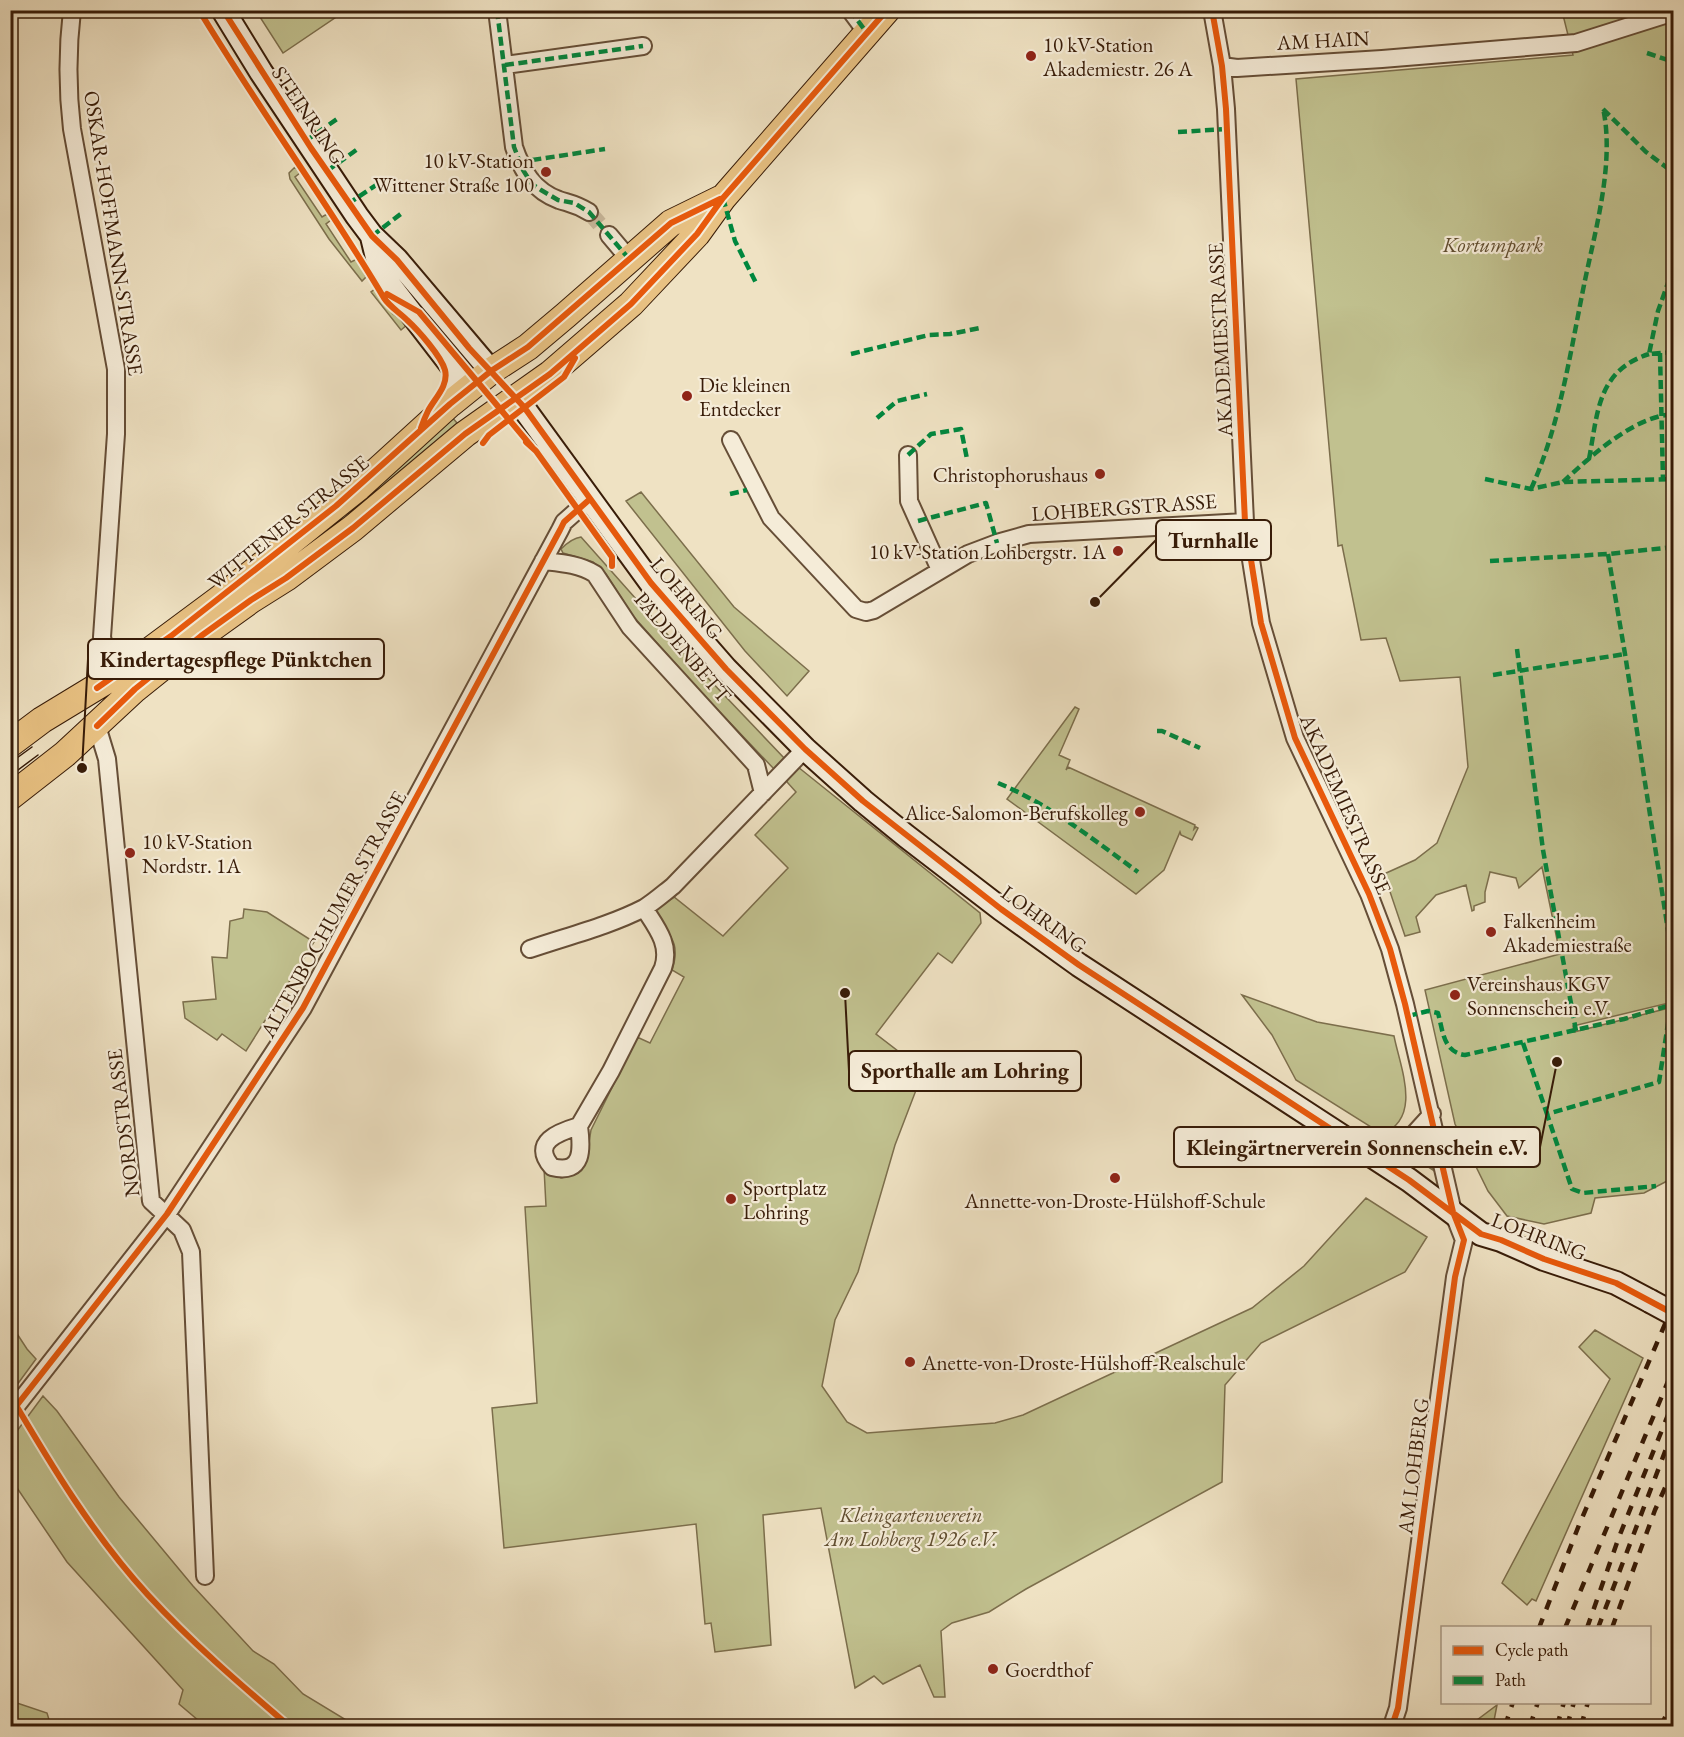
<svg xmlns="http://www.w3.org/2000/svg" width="1684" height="1737" font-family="'EB Garamond',serif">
<rect width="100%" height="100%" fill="#efe2c3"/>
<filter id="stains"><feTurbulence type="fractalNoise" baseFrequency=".00333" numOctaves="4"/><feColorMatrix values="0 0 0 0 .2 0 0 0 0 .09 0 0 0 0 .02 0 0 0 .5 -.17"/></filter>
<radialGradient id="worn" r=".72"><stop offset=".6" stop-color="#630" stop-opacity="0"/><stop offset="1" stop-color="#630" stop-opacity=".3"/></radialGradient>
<path fill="#c1c18f" stroke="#7c6e4c" stroke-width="1.5" d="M264,10H345V11L283,53L258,14Z
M1562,11H1673V1002L1573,1026L1574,1032L1673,1007V1178L1644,1193L1595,1198L1591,1213L1544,1224L1507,1216L1488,1191L1455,1124L1425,990L1560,954L1542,867L1519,888L1516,878L1490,872L1485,892V902L1474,906V910L1472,911L1466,885L1436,895L1416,917L1420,932L1405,936L1384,874L1415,860L1437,843L1468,767L1460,677L1400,681L1386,638L1361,640L1342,545L1338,546L1296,79L1573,55Z
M295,167L300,173L295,177L322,217L327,214L331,220L326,224L351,262L357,259L366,277L362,281L329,239L290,179L289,173Z
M375,289L393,314L408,324L401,330L371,292Z
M451,416L457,423L382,486L352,518L346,510Z
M641,492L734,607L809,671L787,696L745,651L626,501Z
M581,537L684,653L785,759L774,769L698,689L633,616L606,574L593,562L563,553L561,549C566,544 573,538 581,537Z
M1075,707L1079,709L1059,755L1070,760L1066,770L1068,767L1195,825L1194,829L1196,827L1198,828L1192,840L1181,835L1180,832L1164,870L1136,894L1007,799Z
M798,767L980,913L981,923L952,963L938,953L876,1034L911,1061L909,1067L875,1057L872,1064L918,1085L895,1145L858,1272L835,1320L822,1386L847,1422L867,1433L995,1423L1023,1415L1252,1308L1304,1266L1366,1198L1427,1237L1405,1272L1261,1343L1225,1385L1222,1482L1026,1589L989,1612L952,1623L941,1631L945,1697H934L920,1665L883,1684L874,1676L855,1688L821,1508L763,1515L771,1645L715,1652L711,1623L705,1624L696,1524L504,1548L492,1408L537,1403L525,1207L546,1206L544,1168L561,1178L576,1174L586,1161L591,1130L637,1037L650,1043L684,977L672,970C681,943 670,936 656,915L657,909L674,897L723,936L788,868L755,835L796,792L787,782V779Z
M244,909L267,912L314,942L246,1051L222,1034L217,1040L185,1018L183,1002L216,999L212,957L227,958L230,921L243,918Z
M1242,995L1317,1022L1394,1036C1400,1067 1423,1118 1382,1134L1296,1080L1272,1035Z
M1421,1139H1426L1433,1170L1407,1153Z
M10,1323L27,1349L36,1359L11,1393Z
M1595,1330L1643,1358L1536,1601L1532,1599L1527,1605L1502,1583L1610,1379L1579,1347Z
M43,1396L57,1411L119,1497L193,1586L253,1651L274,1664L303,1694L356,1726H205L179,1704L183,1690L67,1562L11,1479V1439Z
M11,1701L47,1713L51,1726H11Z
M1497,1705L1493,1726H1469Z"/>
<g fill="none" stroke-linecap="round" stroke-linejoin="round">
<path stroke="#caba9e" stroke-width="16" stroke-dasharray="16 8" stroke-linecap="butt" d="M589,212L609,235"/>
<defs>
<path id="street" d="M72,10C67,52 67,87 72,129L116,369V434L102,637L105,650L121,672
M497,10L514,147C522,171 534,191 559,200C572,204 576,204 589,212
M850,10L867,33
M1212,10L1222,66L1226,109L1245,522L1261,623L1295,738L1369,894L1390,949L1405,1004L1453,1212L1464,1240L1455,1277L1398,1708L1392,1726
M505,65L643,46
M1222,66L1237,68L1382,59L1576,43L1674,12
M609,235L630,260
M731,440L771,518L856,609L866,612L874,610L968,554L997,543L1029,534L1245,522
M908,455L909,501L940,570
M543,561C561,563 579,564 595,574L630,627L756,765L763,793
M97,726L107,759L151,1201L182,1230L191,1252L205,1576
M530,949C568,936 609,926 644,908C654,902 664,893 673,886L805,749
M579,1126C582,1148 584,1175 552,1167C530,1142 559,1132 579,1126L611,1071L663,968C671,944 656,927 644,908
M1381,1164L1413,1135L1432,1114
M10,1414L167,1214L303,1008L560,530L564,522L590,499"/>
<path id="secondary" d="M223,10L261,72L357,216L372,236L397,260L491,371
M372,237L381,274L455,370C457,386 448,398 439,411
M517,399L651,583L726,669L805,749L863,801L906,836L1001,909L1079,965L1409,1180L1481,1234L1501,1240L1544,1259L1616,1283L1650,1301"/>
<path id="primary" d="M10,744L42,720L121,672L222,597L359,487L450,404L491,371L528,347L566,315L671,223L720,199
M10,797L65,754L135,689L201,636L251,600L286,578L353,528L465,434L550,374L631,304L697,234L723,198L887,10"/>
</defs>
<use href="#street" stroke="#664e37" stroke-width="20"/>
<use href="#secondary" stroke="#381c08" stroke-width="26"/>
<use href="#primary" stroke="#381c08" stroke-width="28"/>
<use href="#street" stroke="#f5ecd8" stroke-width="16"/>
<use href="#secondary" stroke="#f5ecd8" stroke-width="22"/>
<use href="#primary" stroke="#e8c182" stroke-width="26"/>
<path stroke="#381c08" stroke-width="1.5" d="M10,763L32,747
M10,776L38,755"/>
<path stroke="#381c08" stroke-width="4.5" stroke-dasharray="10 10" stroke-linecap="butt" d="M1539,1628L1579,1525L1674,1303
M1565,1628L1674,1367
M1587,1628L1619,1537L1674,1400
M1598,1628L1674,1428
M1612,1628L1655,1510L1674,1468
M1505,1726L1513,1702
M1530,1726L1538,1702
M1557,1726L1564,1702
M1567,1726L1574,1702
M1581,1726L1588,1702
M1661,1726L1674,1698"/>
<defs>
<path id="secondary-bridge" d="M1650,1301L1674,1314"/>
</defs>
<use href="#secondary-bridge" stroke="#381c08" stroke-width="26" stroke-linecap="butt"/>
<use href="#secondary-bridge" stroke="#f5ecd8" stroke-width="22"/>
<path stroke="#00873e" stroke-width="4.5" stroke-dasharray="9 4.5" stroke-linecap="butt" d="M497,10L514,147L523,170L532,184L541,190L558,200L574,203L589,212L630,260
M850,10L867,33
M1622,10L1623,13L1629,10
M1647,53L1674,62
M505,65L643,46
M1603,109L1646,152L1674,173
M1178,132L1227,129
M307,140L337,119
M519,162L605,149
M327,171L359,148
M723,198L735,241L757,285
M348,204L382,181
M372,236L402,213
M1674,266L1658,311L1649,354L1674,352
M1660,353L1663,480
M851,354L929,335L950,334L980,328
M877,418L897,401L927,394
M908,455L931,434L961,429L967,459
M1589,459C1598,412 1597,371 1649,354
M1485,479L1531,489L1563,482L1674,479
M1563,482C1591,456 1634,416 1674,414
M1531,489C1560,425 1570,354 1584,285C1595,231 1615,163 1603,108
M730,494L747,490
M918,521L986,503L997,543
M1608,554L1625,654L1672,956L1671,1004L1659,1082L1547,1114L1572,1189L1583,1193L1656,1186
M1490,561L1608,554L1674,547
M1517,649L1543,850L1576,1031
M1493,675L1625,654
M1157,731H1162L1200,748
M998,783C1049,804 1094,840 1138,872
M1408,1016L1428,1011L1438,1013C1443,1031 1443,1052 1465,1055L1624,1019L1674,1004
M1523,1043L1547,1114"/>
<defs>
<path id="cycleway" d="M199,10C258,108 326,200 384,298C390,307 399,312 407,320C418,330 441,356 445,370C449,386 434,399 428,411C425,417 423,422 421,428
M223,10L311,148L372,236L397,260L469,348L524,407L651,583L726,669L805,749L863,801L1001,909L1079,965L1409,1180L1481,1234L1501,1240L1544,1259L1616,1283L1674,1314
M1212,10L1222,66L1226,109L1245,522L1261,623L1295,738L1369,894L1390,949L1405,1004L1453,1212L1464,1240L1455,1277L1398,1708L1392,1726
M387,294L419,312L532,447
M526,442L536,451L612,557V566
M483,443L489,435L564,377L575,358
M97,688L171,636L336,506L450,404L491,371L528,347L671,223L720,199
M97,726L135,689L201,636L251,600L286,578L353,528L465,434L550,374L631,304L697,234L723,198L887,10
M10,1395C51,1465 93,1535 148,1595C192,1643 240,1684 289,1726
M10,1414L167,1214L303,1008L560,530L564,522L590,499"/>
</defs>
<use href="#cycleway" stroke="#f5ecd8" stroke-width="10"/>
<use href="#cycleway" stroke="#e8590c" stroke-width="6"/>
</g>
<g fill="#8f2418" stroke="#f5ecd8" stroke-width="2">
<circle cx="1031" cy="56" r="6"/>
<circle cx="546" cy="172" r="6"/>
<circle cx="687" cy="396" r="6"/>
<circle cx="1100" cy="474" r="6"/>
<circle cx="1118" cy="551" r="6"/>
<circle cx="1140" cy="812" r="6"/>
<circle cx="130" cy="853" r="6"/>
<circle cx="1491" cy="932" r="6"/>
<circle cx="1455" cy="995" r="6"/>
<circle cx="1115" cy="1178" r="6"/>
<circle cx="731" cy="1199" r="6"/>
<circle cx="910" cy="1362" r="6"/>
<circle cx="993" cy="1669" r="6"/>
</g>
<g text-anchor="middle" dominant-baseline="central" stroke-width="4.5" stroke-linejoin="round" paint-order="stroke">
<g font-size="21" fill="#381c08" stroke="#f5ecd8">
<text transform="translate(1323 40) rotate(-3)">AM HAIN</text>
<text transform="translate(309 115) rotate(56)">STEINRING</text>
<text transform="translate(114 233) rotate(81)">OSKAR-HOFFMANN-STRASSE</text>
<text transform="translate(1220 340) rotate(-93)">AKADEMIESTRASSE</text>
<text transform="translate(1124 507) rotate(-4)">LOHBERGSTRASSE</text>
<text transform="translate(288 522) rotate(-39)">WITTENER STRASSE</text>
<text transform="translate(687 598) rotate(50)">LOHRING</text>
<text transform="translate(683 647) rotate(50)">PADDENBETT</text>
<text transform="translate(1346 804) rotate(66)">AKADEMIESTRASSE</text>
<text transform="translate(333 914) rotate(-61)">ALTENBOCHUMER STRASSE</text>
<text transform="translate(1044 919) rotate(36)">LOHRING</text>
<text transform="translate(123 1123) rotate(-97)">NORDSTRASSE</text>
<text transform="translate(1539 1236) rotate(21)">LOHRING</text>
<text transform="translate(1413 1466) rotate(-83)">AM LOHBERG</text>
</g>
<g font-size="21" fill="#381c08" stroke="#f5ecd8" text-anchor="start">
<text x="1043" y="44">10 kV-Station<tspan x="1043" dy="24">Akademiestr. 26 A</tspan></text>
<text x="534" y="160" text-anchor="end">10 kV-Station<tspan x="534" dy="24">Wittener Straße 100</tspan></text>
<text x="699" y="384">Die kleinen<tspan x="699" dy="24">Entdecker</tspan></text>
<text x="1088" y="474" text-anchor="end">Christophorushaus</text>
<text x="1106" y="551" text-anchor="end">10 kV-Station Lohbergstr. 1A</text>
<text x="1128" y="812" text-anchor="end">Alice-Salomon-Berufskolleg</text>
<text x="142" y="841">10 kV-Station<tspan x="142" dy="24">Nordstr. 1A</tspan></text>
<text x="1503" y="920">Falkenheim<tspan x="1503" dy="24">Akademiestraße</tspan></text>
<text x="1467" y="983">Vereinshaus KGV<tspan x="1467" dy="24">Sonnenschein e.V.</tspan></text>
<text x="743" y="1187">Sportplatz<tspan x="743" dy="24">Lohring</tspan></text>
<text x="1115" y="1200" text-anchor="middle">Annette-von-Droste-Hülshoff-Schule</text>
<text x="922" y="1362">Anette-von-Droste-Hülshoff-Realschule</text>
<text x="1005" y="1669">Goerdthof</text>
</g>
<g font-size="21" font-style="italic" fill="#614e30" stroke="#f5ecd8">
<text x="1493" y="244">Kortumpark</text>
<text x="911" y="1514">Kleingartenverein<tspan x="911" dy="24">Am Lohberg 1926 e.V.</tspan></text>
</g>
</g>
<path fill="none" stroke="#381c08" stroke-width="2" d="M1095 602L1156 540M82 768L88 659M845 993L849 1071M1557 1062L1540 1147"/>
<g fill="#381c08" stroke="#f5ecd8" stroke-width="2">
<circle cx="1095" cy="602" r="6"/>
<circle cx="82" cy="768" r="6"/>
<circle cx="845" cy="993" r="6"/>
<circle cx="1557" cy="1062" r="6"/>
</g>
<g fill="#f5ecd8" stroke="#381c08" stroke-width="2">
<rect x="1156" y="520" width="115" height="40" rx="6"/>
<rect x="88" y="639" width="296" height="40" rx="6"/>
<rect x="849" y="1051" width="232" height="40" rx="6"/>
<rect x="1174" y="1127" width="366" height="40" rx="6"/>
</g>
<g font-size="22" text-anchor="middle" font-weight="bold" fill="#381c08">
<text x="1213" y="548">Turnhalle</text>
<text x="236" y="667">Kindertagespflege Pünktchen</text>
<text x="965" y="1078">Sporthalle am Lohring</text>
<text x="1357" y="1155">Kleingärtnerverein Sonnenschein e.V.</text>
</g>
<rect width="1684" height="1737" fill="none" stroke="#efe2c3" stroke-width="36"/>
<rect x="12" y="12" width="1660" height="1713" fill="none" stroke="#381c08" stroke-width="3"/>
<rect x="18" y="18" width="1648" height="1701" fill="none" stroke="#381c08" stroke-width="1.5"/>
<rect x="1441" y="1626" width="210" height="78" fill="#f5ecd8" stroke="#a99985" stroke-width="1.5"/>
<rect x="1453" y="1646" width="30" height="9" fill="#e8590c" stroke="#a99985" stroke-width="1.5"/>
<text x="1495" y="1656" font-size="18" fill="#381c08">Cycle path</text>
<rect x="1453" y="1676" width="30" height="9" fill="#00873e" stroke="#a99985" stroke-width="1.5"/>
<text x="1495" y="1686" font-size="18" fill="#381c08">Path</text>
<rect width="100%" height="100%" filter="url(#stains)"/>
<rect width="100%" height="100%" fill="url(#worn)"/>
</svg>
